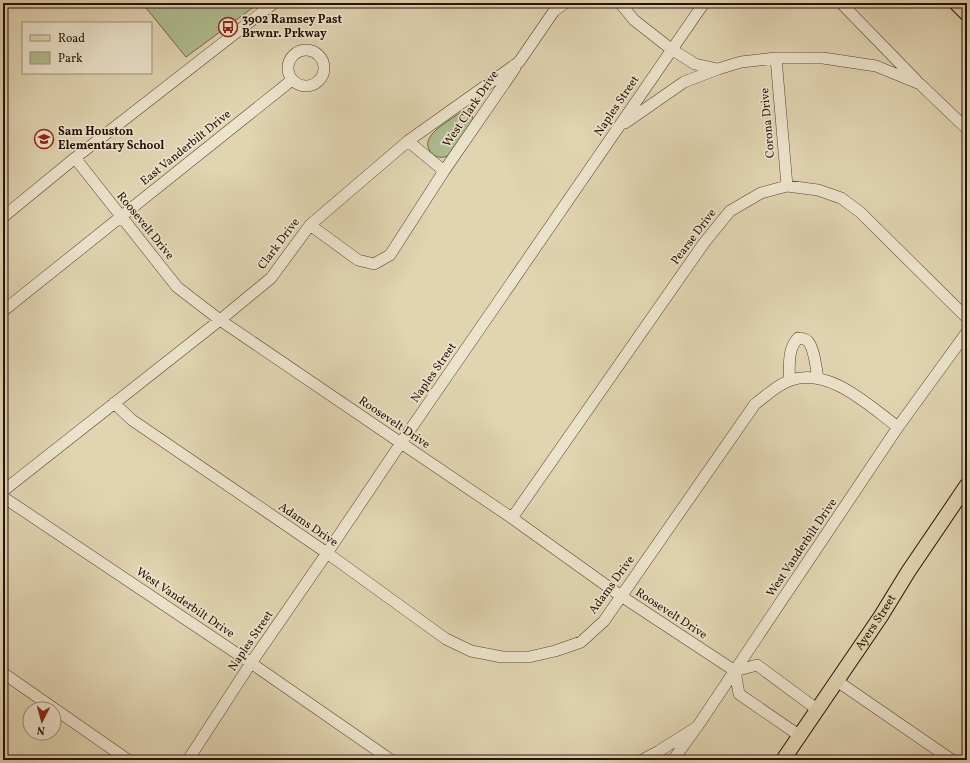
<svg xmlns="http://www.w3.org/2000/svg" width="970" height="763" font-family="Vollkorn,serif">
<rect width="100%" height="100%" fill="#e1d4b1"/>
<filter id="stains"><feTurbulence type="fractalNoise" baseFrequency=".005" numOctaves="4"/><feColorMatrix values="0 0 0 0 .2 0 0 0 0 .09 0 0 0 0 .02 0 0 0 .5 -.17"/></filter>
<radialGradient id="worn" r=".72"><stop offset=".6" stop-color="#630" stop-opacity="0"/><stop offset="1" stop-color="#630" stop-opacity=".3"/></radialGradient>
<path fill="#afbd8f" stroke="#6c664a" d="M142,3H252L255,6L186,57Z
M467,111C472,114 473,117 473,122C467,130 456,150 449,155C437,163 422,149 430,137C435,128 453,118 461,112Z"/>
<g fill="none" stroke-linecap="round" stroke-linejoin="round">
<defs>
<path id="minor" d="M620,3L634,20L671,49L695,64L717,69
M841,3L916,80
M288 68a18 18 0 1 1 36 0a18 18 0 1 1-36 0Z
M776,58L787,186
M625,123L684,82L718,69L741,62L776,58H823L876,66L920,84L967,129
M408,141L444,171
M75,158L177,287L220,320L401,443L512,518L621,596L735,671L739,694L800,736
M3,217L75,158L274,3
M310,225L358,260L374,264L390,255L444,171L515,68
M3,311L292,80
M789,380C790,365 787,350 798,338C800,339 802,338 804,339C814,341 816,369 818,378
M114,403L132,420L327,553L446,639L471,651L502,657H529L555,651L581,642L604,621L755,404C766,396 778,384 791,380C830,367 869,406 898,427
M3,491L220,320L271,278L310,225L408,141L519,62L554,11L565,3
M3,497L251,663L391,760
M512,518L704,243L730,211L761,193L787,186L818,190L841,198L860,212L967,318
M735,671L757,665L818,710
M3,673L128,760
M837,681L952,760
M188,760L251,663L327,553L401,443L704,3
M642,760L659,751L697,727L898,427L967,332
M673,760L694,731"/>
<g id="major">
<path d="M956,3L967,14"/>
<path id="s1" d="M783,760L881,616L908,572L967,485"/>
</g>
</defs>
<use href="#minor" stroke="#564131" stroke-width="12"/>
<use href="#major" stroke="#281006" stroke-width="16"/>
<use href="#minor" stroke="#ece3cc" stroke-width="11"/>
<use href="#major" stroke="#e1d4b1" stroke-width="14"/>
</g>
<defs>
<symbol id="bus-ring" viewBox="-11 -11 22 22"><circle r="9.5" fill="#ece3cc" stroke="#8f2418" stroke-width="1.5"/><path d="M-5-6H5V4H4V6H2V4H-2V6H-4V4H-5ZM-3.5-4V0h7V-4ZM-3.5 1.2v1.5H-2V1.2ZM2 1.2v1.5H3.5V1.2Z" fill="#8f2418"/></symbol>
<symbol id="school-ring" viewBox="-11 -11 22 22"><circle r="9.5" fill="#ece3cc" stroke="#8f2418" stroke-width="1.5"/><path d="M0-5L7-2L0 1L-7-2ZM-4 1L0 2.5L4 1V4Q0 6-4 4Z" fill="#8f2418"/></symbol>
</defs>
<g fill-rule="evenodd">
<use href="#bus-ring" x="217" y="16" width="22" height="22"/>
<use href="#school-ring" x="33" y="128" width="22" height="22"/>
</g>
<g text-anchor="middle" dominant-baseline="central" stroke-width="3.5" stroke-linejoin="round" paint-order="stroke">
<g font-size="12" font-weight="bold" fill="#281006" stroke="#ece3cc" text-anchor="start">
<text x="242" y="20">3902 Ramsey Past<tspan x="242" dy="14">Brwnr. Prkway</tspan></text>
<text x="58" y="132">Sam Houston<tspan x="58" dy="14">Elementary School</tspan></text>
</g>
<g font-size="12" fill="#281006" stroke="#ece3cc">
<text transform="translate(617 106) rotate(-56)">Naples Street</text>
<text transform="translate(471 109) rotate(-56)">West Clark Drive</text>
<text transform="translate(768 123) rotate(-95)">Corona Drive</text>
<text transform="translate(186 148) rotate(-39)">East Vanderbilt Drive</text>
<text transform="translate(145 226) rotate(51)">Roosevelt Drive</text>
<text transform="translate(694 237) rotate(-53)">Pearse Drive</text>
<text transform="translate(279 244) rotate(-53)">Clark Drive</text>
<text transform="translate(434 373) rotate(-55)">Naples Street</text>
<text transform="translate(394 423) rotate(34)">Roosevelt Drive</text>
<text transform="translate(308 525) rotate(34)">Adams Drive</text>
<text transform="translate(802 548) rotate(-56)">West Vanderbilt Drive</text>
<text transform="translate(612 585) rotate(-54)">Adams Drive</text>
<text transform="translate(185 603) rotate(34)">West Vanderbilt Drive</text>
<text transform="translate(671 614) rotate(33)">Roosevelt Drive</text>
<text stroke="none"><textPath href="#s1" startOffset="166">Ayers Street</textPath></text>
<text transform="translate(251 641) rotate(-56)">Naples Street</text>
</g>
</g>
<rect width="970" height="763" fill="none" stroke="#e1d4b1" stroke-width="16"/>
<rect x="4" y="4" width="962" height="755" fill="none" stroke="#281006" stroke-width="2"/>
<rect x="8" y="8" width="954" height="747" fill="none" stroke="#281006"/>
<rect x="22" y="22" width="130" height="52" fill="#ece3cc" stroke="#9e8f7d"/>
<rect x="30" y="35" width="20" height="6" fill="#e1d4b1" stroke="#9e8f7d"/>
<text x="58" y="42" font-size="12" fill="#281006">Road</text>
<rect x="30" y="52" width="20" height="12" fill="#afbd8f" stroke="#9e8f7d"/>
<text x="58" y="62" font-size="12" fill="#281006">Park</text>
<g transform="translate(42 721) rotate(186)"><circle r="19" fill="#ece3cc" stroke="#9e8f7d"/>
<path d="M0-3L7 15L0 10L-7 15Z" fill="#8f2418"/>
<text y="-6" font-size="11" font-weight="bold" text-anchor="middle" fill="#281006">N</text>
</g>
<rect width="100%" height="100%" filter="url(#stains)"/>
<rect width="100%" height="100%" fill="url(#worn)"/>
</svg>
